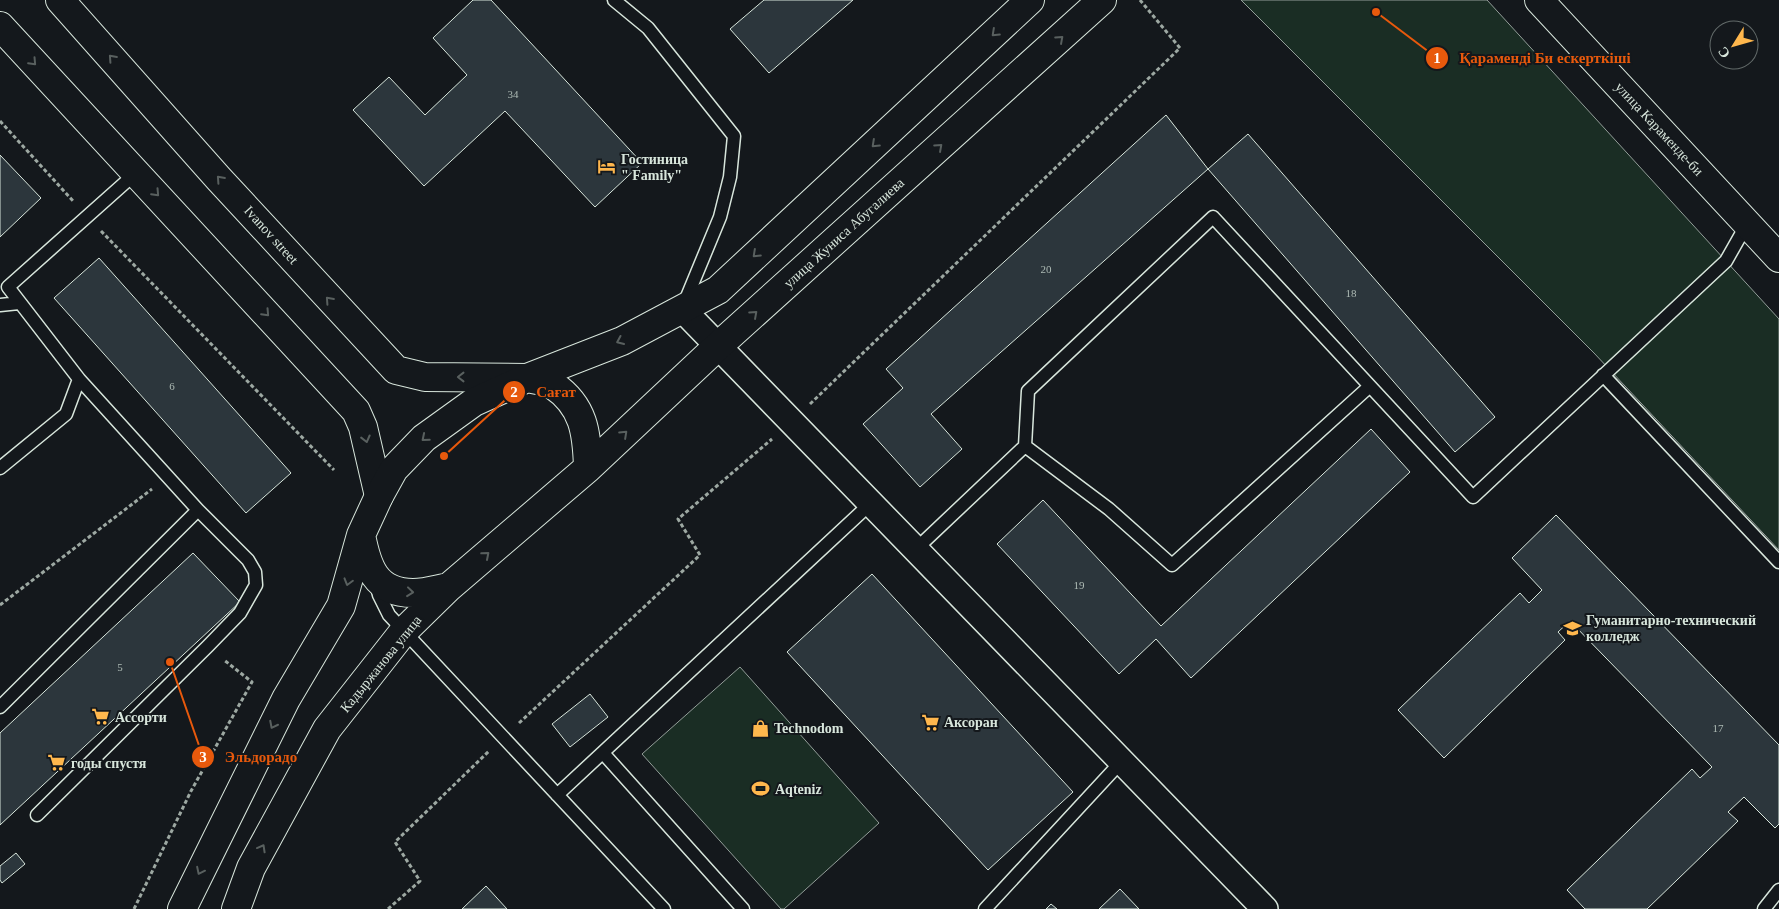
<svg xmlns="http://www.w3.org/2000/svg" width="1779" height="909" font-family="'Times New Roman',serif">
<rect width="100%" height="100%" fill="#14181c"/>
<path fill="#1a2d24" stroke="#939e99" d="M1241,0H1487L1779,319V550L1594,353Z
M740,667L879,823L784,909H781L642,754Z"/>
<path fill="#2c363c" stroke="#d8e6dc" d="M473,0H491L642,163L595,207L505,111L424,186L353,110L389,77L425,115L467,75L433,38Z
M764,0H853L769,73L730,29Z
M1166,115L1208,169L931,414L962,449L920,487L863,424L903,388L886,369Z
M1248,134L1495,417L1455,452L1208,169Z
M0,155L41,198L0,237Z
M99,258L291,473L246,513L54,298Z
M1371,429L1410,472L1191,678L1156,639L1119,674L997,544L1043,500L1161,626Z
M1556,515L1779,745V824L1775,828L1744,797L1728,812L1738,821L1647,909H1585L1567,890L1692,769L1700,778L1712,767L1570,621L1558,632L1565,640L1444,758L1398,710L1520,593L1529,603L1542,590L1512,558Z
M193,553L240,602L0,825V733Z
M872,574L1073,792L988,870L787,652Z
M590,694L608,717L570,747L552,724Z
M16,853L25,864L2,883L0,880V866Z
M486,886L507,909H462Z
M1120,889L1139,909H1099Z
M1051,904L1057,909H1046Z"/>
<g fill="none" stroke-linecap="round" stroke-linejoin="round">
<defs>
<path id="service" d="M614,0L648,28L734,136L730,177L720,217L684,304
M0,305L19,303
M1603,375L1779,562
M1025,446L1109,509L1172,565L1370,386
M0,468L66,414L79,379L8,287L137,172
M915,550L1025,446L1028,391L1213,217L1473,497L1726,261L1747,224
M376,583L379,595L389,615L664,909
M0,707L198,510L79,379
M603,753L743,909
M557,795L870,504
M37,815L208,646L240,613L256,585L255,572L248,560L198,510
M985,909L1121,762
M1764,909L1779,890"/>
<path id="minor" d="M682,309L1265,909"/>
<path id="tertiary" d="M60,0L219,179L396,370L425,377L527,378
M0,26L356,411L363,427L379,496"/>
<path id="secondary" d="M1539,0L1779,258
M527,378C535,380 546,381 553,385C584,406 587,433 588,468
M361,535C367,566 375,593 413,593C425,593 438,589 449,587
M182,909L286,699L341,606L361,535L379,496L394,469L424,438L474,402L527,378L622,341L718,290L1030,0
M236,909L251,868L327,729L404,631L449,587L588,468L717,347L1102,0"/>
</defs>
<use href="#service" stroke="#d8e6dc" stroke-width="15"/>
<use href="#minor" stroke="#d8e6dc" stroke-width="28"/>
<use href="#tertiary" stroke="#d8e6dc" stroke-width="30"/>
<use href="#secondary" stroke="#d8e6dc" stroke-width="30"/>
<path stroke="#9da8a2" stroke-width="3" stroke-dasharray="4 2.5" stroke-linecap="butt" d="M0,121L74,202
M101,231L334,470
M810,404L1180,48L1140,0
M0,605L152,489
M519,723L700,555L678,519L772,439
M134,909L191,791L252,682L224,660
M388,909L420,881L395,842L489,751"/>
<use href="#service" stroke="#14181c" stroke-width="12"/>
<use href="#minor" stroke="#14181c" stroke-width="25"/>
<use href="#tertiary" stroke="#14181c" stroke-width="28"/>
<use href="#secondary" stroke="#14181c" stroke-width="28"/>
</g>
<defs><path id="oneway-chevron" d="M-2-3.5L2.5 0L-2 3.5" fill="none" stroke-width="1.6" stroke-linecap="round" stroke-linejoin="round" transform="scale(1.25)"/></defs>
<g stroke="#59605f">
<use href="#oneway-chevron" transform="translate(995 33) rotate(137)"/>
<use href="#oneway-chevron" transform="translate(1060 39) rotate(-42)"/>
<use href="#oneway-chevron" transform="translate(112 58) rotate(-132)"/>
<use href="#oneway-chevron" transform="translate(33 62) rotate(47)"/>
<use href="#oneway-chevron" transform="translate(875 144) rotate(137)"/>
<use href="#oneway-chevron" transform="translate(939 147) rotate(-42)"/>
<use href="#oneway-chevron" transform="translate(220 179) rotate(-132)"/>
<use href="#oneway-chevron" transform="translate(156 193) rotate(47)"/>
<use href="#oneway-chevron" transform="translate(756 254) rotate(137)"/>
<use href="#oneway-chevron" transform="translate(329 300) rotate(-132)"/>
<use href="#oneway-chevron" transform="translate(266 313) rotate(47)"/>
<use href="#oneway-chevron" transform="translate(754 314) rotate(-42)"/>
<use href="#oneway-chevron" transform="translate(620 341) rotate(156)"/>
<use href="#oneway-chevron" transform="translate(461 377) rotate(-180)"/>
<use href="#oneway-chevron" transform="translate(624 434) rotate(-43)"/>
<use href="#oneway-chevron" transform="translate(425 438) rotate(140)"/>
<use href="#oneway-chevron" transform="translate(366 439) rotate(76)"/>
<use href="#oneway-chevron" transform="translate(486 555) rotate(-41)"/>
<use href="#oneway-chevron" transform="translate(348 582) rotate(106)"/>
<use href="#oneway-chevron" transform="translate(410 592) rotate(6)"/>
<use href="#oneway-chevron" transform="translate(273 725) rotate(117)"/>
<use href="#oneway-chevron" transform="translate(262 848) rotate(-61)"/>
<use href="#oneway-chevron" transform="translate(200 871) rotate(116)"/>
</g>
<defs>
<symbol id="hotel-bare" viewBox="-9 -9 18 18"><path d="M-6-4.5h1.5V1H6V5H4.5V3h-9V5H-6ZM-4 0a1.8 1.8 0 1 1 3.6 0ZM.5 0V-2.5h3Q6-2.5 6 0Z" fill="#ffb74d" stroke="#14181c" stroke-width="2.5" paint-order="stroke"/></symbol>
<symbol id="university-bare" viewBox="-9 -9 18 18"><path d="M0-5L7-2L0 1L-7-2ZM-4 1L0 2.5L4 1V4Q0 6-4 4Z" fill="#ffb74d" stroke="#14181c" stroke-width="2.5" paint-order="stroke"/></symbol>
<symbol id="supermarket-bare" viewBox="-9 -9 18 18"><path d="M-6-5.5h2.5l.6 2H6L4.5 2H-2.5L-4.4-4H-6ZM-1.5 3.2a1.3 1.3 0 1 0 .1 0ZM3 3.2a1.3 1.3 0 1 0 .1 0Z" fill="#ffb74d" stroke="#14181c" stroke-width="2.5" paint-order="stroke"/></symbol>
<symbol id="shop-bare" viewBox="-9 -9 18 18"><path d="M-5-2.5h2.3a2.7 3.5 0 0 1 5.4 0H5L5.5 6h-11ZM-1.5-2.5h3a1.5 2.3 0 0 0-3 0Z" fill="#ffb74d" stroke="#14181c" stroke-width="2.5" paint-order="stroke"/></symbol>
<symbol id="stadium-bare" viewBox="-9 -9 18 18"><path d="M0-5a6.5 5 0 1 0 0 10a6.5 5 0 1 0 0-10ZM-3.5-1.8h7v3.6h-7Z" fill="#ffb74d" stroke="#14181c" stroke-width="2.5" paint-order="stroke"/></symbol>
</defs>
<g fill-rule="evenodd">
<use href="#hotel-bare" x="594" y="154" width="25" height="25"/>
<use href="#university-bare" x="1560" y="616" width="25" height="25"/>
<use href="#supermarket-bare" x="88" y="704" width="25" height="25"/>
<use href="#supermarket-bare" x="918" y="710" width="25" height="25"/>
<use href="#shop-bare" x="748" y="716" width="25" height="25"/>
<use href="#supermarket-bare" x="44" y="750" width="25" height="25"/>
<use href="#stadium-bare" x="748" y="776" width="25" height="25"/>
</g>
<g text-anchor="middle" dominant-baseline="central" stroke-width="4" stroke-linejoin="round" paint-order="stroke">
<g font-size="11" fill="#adbab4">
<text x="513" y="94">34</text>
<text x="1046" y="269">20</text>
<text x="1351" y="293">18</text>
<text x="172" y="386">6</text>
<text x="1079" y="585">19</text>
<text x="120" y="667">5</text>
<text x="1718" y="728">17</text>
</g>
<g font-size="14" fill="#d8e6dc" stroke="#14181c">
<text transform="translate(1659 129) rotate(47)">улица Караменде-би</text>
<text transform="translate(844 233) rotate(-42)">улица Жуниса Абугалиева</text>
<text transform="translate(271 235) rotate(48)">Ivanov street</text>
<text transform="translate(381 664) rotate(-51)">Кадыржанова улица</text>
</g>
<g font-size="14" font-weight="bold" fill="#d8e6dc" stroke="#14181c" text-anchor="start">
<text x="621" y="159">Гостиница<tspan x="621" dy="16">" Family"</tspan></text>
<text x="1586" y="620">Гуманитарно-технический<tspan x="1586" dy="16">колледж</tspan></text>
<text x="115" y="717">Ассорти</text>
<text x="944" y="722">Аксоран</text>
<text x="774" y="728">Technodom</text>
<text x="71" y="763">годы спустя</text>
<text x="775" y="789">Aqteniz</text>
</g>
</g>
<path fill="none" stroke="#e8590c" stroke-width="2" d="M1376 12L1437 58M444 456L514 392M170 662L203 757"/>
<g fill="#e8590c" stroke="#14181c" stroke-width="2">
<circle cx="1376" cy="12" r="5"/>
<circle cx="444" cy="456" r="5"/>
<circle cx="170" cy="662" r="5"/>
<circle cx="1437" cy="58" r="12"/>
<circle cx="514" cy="392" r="12"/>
<circle cx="203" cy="757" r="12"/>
</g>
<g font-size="15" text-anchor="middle" font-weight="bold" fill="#fff">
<text x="1437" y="63">1</text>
<text x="514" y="397">2</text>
<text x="203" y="762">3</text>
</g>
<g font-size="15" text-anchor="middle" font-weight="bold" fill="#e8590c" stroke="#14181c" stroke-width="4" stroke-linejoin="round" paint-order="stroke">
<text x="1545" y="63">Қараменді Би ескерткіші</text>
<text x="556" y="397">Сағат</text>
<text x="261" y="762">Эльдорадо</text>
</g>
<g transform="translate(1734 45) rotate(233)"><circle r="24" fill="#14181c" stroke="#626a69"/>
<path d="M0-4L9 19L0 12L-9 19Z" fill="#ffb74d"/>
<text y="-8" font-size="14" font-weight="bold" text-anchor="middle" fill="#d8e6dc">С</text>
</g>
</svg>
